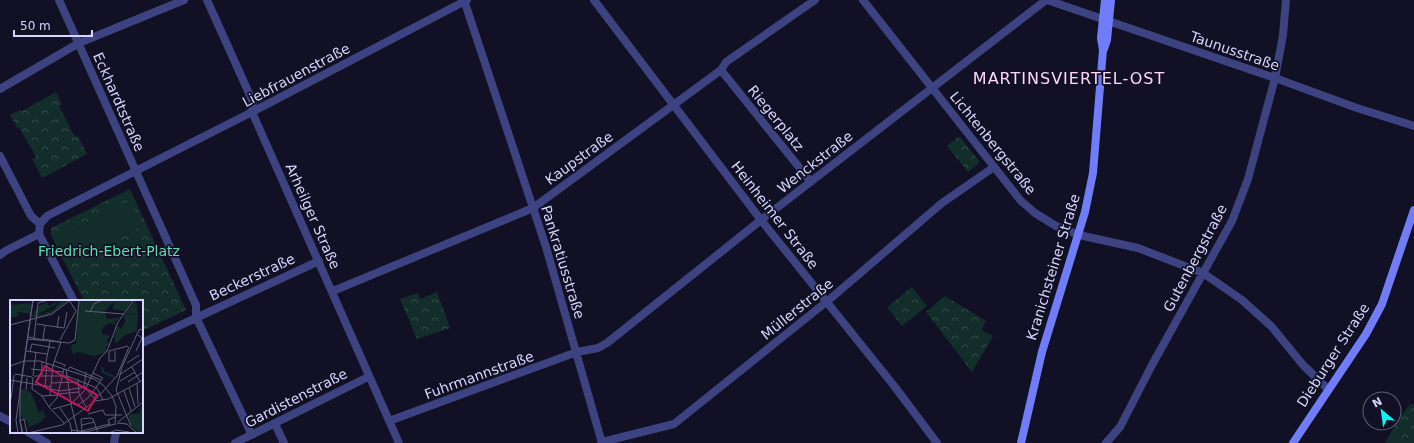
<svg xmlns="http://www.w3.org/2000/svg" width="1414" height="443" font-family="'DejaVu Sans',sans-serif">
<defs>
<pattern id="forest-crowns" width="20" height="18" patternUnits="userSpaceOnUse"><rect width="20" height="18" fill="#132e2a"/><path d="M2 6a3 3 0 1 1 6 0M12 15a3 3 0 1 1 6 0" fill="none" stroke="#344b4a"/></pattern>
</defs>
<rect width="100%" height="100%" fill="#111024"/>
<path fill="url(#forest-crowns)" d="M56,92L62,104L59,106L75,137L78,136L87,154L42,178L32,159L36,157L19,127L17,128L10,115L20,110L22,111Z
M959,136L980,162L968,172L947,146Z
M130,189L186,310L142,331V301H84L51,235V228Z
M912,287L927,306L902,326L887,307Z
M437,292L450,328L417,339L400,299L418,293L420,299Z
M945,296L986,321L981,330L993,336L972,372L926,312Z
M1410,404L1414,406V443H1385L1398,420Z"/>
<path fill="#132e2a" d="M130,201L142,226L72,260L60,235Z"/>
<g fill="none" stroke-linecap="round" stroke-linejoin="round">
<path stroke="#3d4281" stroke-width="8" d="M59,0L196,305V317L252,435
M207,0L253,102L252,112L399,443
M464,0L546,247L602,443
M863,0L1021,201L1035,213L1056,226L1079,235L1138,248L1203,273L1242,300L1272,327L1303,365L1328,389
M1047,0L1275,78L1357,108L1414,126
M721,70L811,182
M0,89L79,43L184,0
M0,156L31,216L40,224
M0,255L7,250L39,234
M333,291L533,208L721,70L726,62L815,0
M74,301L39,234L40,224L47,216L252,112L467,0
M142,343L319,261
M0,416L11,422
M389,421L577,352L598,348L607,343L761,220L1046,0
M275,424L284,443
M28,432L47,443
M602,442L674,424L830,299L942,203L994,167
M114,443L116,432
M235,443L368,377
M1106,443L1120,427L1152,365L1232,221L1248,179L1275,78L1283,35L1286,0"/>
<path stroke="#3d4281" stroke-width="8" d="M594,0L761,220L895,387L937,443"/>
<path stroke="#717df8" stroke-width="8" d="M1104,49L1107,40L1111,0
M1021,443L1042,352L1085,212L1093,173L1103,50L1101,38L1105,0
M1293,443L1366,334L1382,304L1414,210"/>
</g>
<g text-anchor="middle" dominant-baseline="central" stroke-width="3.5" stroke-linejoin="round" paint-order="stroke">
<g font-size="14" fill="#d5d5fd" stroke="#111024">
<text transform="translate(1235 51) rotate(19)">Taunusstraße</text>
<text transform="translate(296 75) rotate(-28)">Liebfrauenstraße</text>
<text transform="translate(119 102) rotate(66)">Eckhardtstraße</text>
<text transform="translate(776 118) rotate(51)">Riegerplatz</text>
<text transform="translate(993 143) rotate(51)">Lichtenbergstraße</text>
<text transform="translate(579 158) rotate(-36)">Kaupstraße</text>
<text transform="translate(815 162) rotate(-38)">Wenckstraße</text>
<text transform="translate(775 215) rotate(52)">Heinheimer Straße</text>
<text transform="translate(313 216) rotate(66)">Arheilger Straße</text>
<text transform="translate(1195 258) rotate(-62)">Gutenbergstraße</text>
<text transform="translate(563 262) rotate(73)">Pankratiusstraße</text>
<text transform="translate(1053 267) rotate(-73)">Kranichsteiner Straße</text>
<text transform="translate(252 277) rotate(-25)">Beckerstraße</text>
<text transform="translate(797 309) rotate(-39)">Müllerstraße</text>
<text transform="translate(1333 355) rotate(-57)">Dieburger Straße</text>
<text transform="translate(479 375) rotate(-20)">Fuhrmannstraße</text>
<text transform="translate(296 398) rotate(-27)">Gardistenstraße</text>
</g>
<g font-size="14" fill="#64daaf" stroke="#111024">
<text x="109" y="251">Friedrich-Ebert-Platz</text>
</g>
<g font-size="16" letter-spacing="1" fill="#fdd7f3" stroke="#111024">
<text x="1069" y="78">MARTINSVIERTEL-OST</text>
</g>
</g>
<g transform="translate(10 300)">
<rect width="133" height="133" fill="#111024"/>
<path d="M126,0L128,14H116L118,10ZM21,3L20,14L7,12L9,16L0,18V5ZM107,25L116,34L106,44L104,37Z" fill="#132e2a"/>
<path d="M52,0H58L44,13L30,17H22L28,6L37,2L39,6L46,2L47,4L28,14L30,15L43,10ZM69,0H123L115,11L102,9L105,3L100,5L95,12L97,19L110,17L105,22L106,25L99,23L93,27L92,34L100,36L97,39L99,46H96V52L91,54L84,56L67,52L63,54L61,48L62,44H66ZM11,89L21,92L29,113L33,111L36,117L32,119L35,126L33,121L17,128L19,124L9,114ZM131,107H133V132L128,133L121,125L118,114H129Z" fill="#132e2a"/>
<path d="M114,14L128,15L127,31L116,35L111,29L115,23Z" fill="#132e2a"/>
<path fill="none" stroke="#112b47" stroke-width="2" d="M92,67L93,72L104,77"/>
<path fill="none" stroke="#5f5f7b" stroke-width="1" d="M75,11L114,14M80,12L84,4L92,0M27,24L54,28L57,12M0,25L42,14L60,0M35,26L33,39L51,42L43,65L40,95M47,28L49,16M18,37L34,40M24,38L28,3L38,0M18,39L59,43L65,40L69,0M50,40L66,11L59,0M16,51L37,54M20,51L22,44L45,48M99,51V61H105V51M99,51L118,46M126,51L132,38L128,35M44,61L55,65L54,67M36,62L40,41M117,63L129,55M0,66L14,61H30L84,79L93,85L102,96L106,106L105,125M122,67L130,82M21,69L53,72M54,69L47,98L39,107L54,123M58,69L60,67L91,80M76,72L74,87L86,100M5,74L22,77M32,75V61M109,75L133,59M23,76L26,52M24,76H57L87,88L93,100M68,79L69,94L76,107M0,80L41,87M110,81L125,72M118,82L133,72M41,83L67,82M127,84L128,104M35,87L37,63M96,88L107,76L119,47M119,88L125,107M22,89L32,96L39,107M22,89L23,77M41,89L50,91L77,87M16,90L17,78M75,90L90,58L97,51L108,22L124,0M114,91L121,111M48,94L68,92M32,96L48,95M1,99L4,75M85,100L96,88M63,104L68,105L78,98L93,78L83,73M50,108L60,123L62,133M43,109L61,104L56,69M78,114L93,110L95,115H112M6,120L23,0M6,120L8,133M10,121L14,119L17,133M10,121L13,133M10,121V89L23,0M10,121L12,133M108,122L133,102M107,123L117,124L127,133M72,125L84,122M100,125L98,120L105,117M121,126L106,90L112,67L129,30L133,29M62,130L76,132L105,124M72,131L99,124M72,132L71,119L80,118L83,119L88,133M18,133L52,125L85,101L98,99L133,80M23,133H36M68,133L61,104L75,90M99,133L106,130L119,132"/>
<path fill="#c2185b" fill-opacity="0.15" stroke="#c2185b" stroke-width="2" d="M35,66L87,95L78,111L26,82Z"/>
<rect width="133" height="133" fill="none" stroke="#d5d5fd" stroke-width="2"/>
</g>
<g transform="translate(1382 411) rotate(331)"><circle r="19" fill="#111024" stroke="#5f5f7b"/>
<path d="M0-3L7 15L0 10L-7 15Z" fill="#0cf2ef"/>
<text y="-6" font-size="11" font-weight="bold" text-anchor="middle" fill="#d5d5fd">N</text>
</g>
<path d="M14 30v6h78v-6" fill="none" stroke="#d5d5fd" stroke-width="2"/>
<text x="20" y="30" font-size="12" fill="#d5d5fd" stroke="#111024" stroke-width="3" paint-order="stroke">50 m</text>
</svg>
